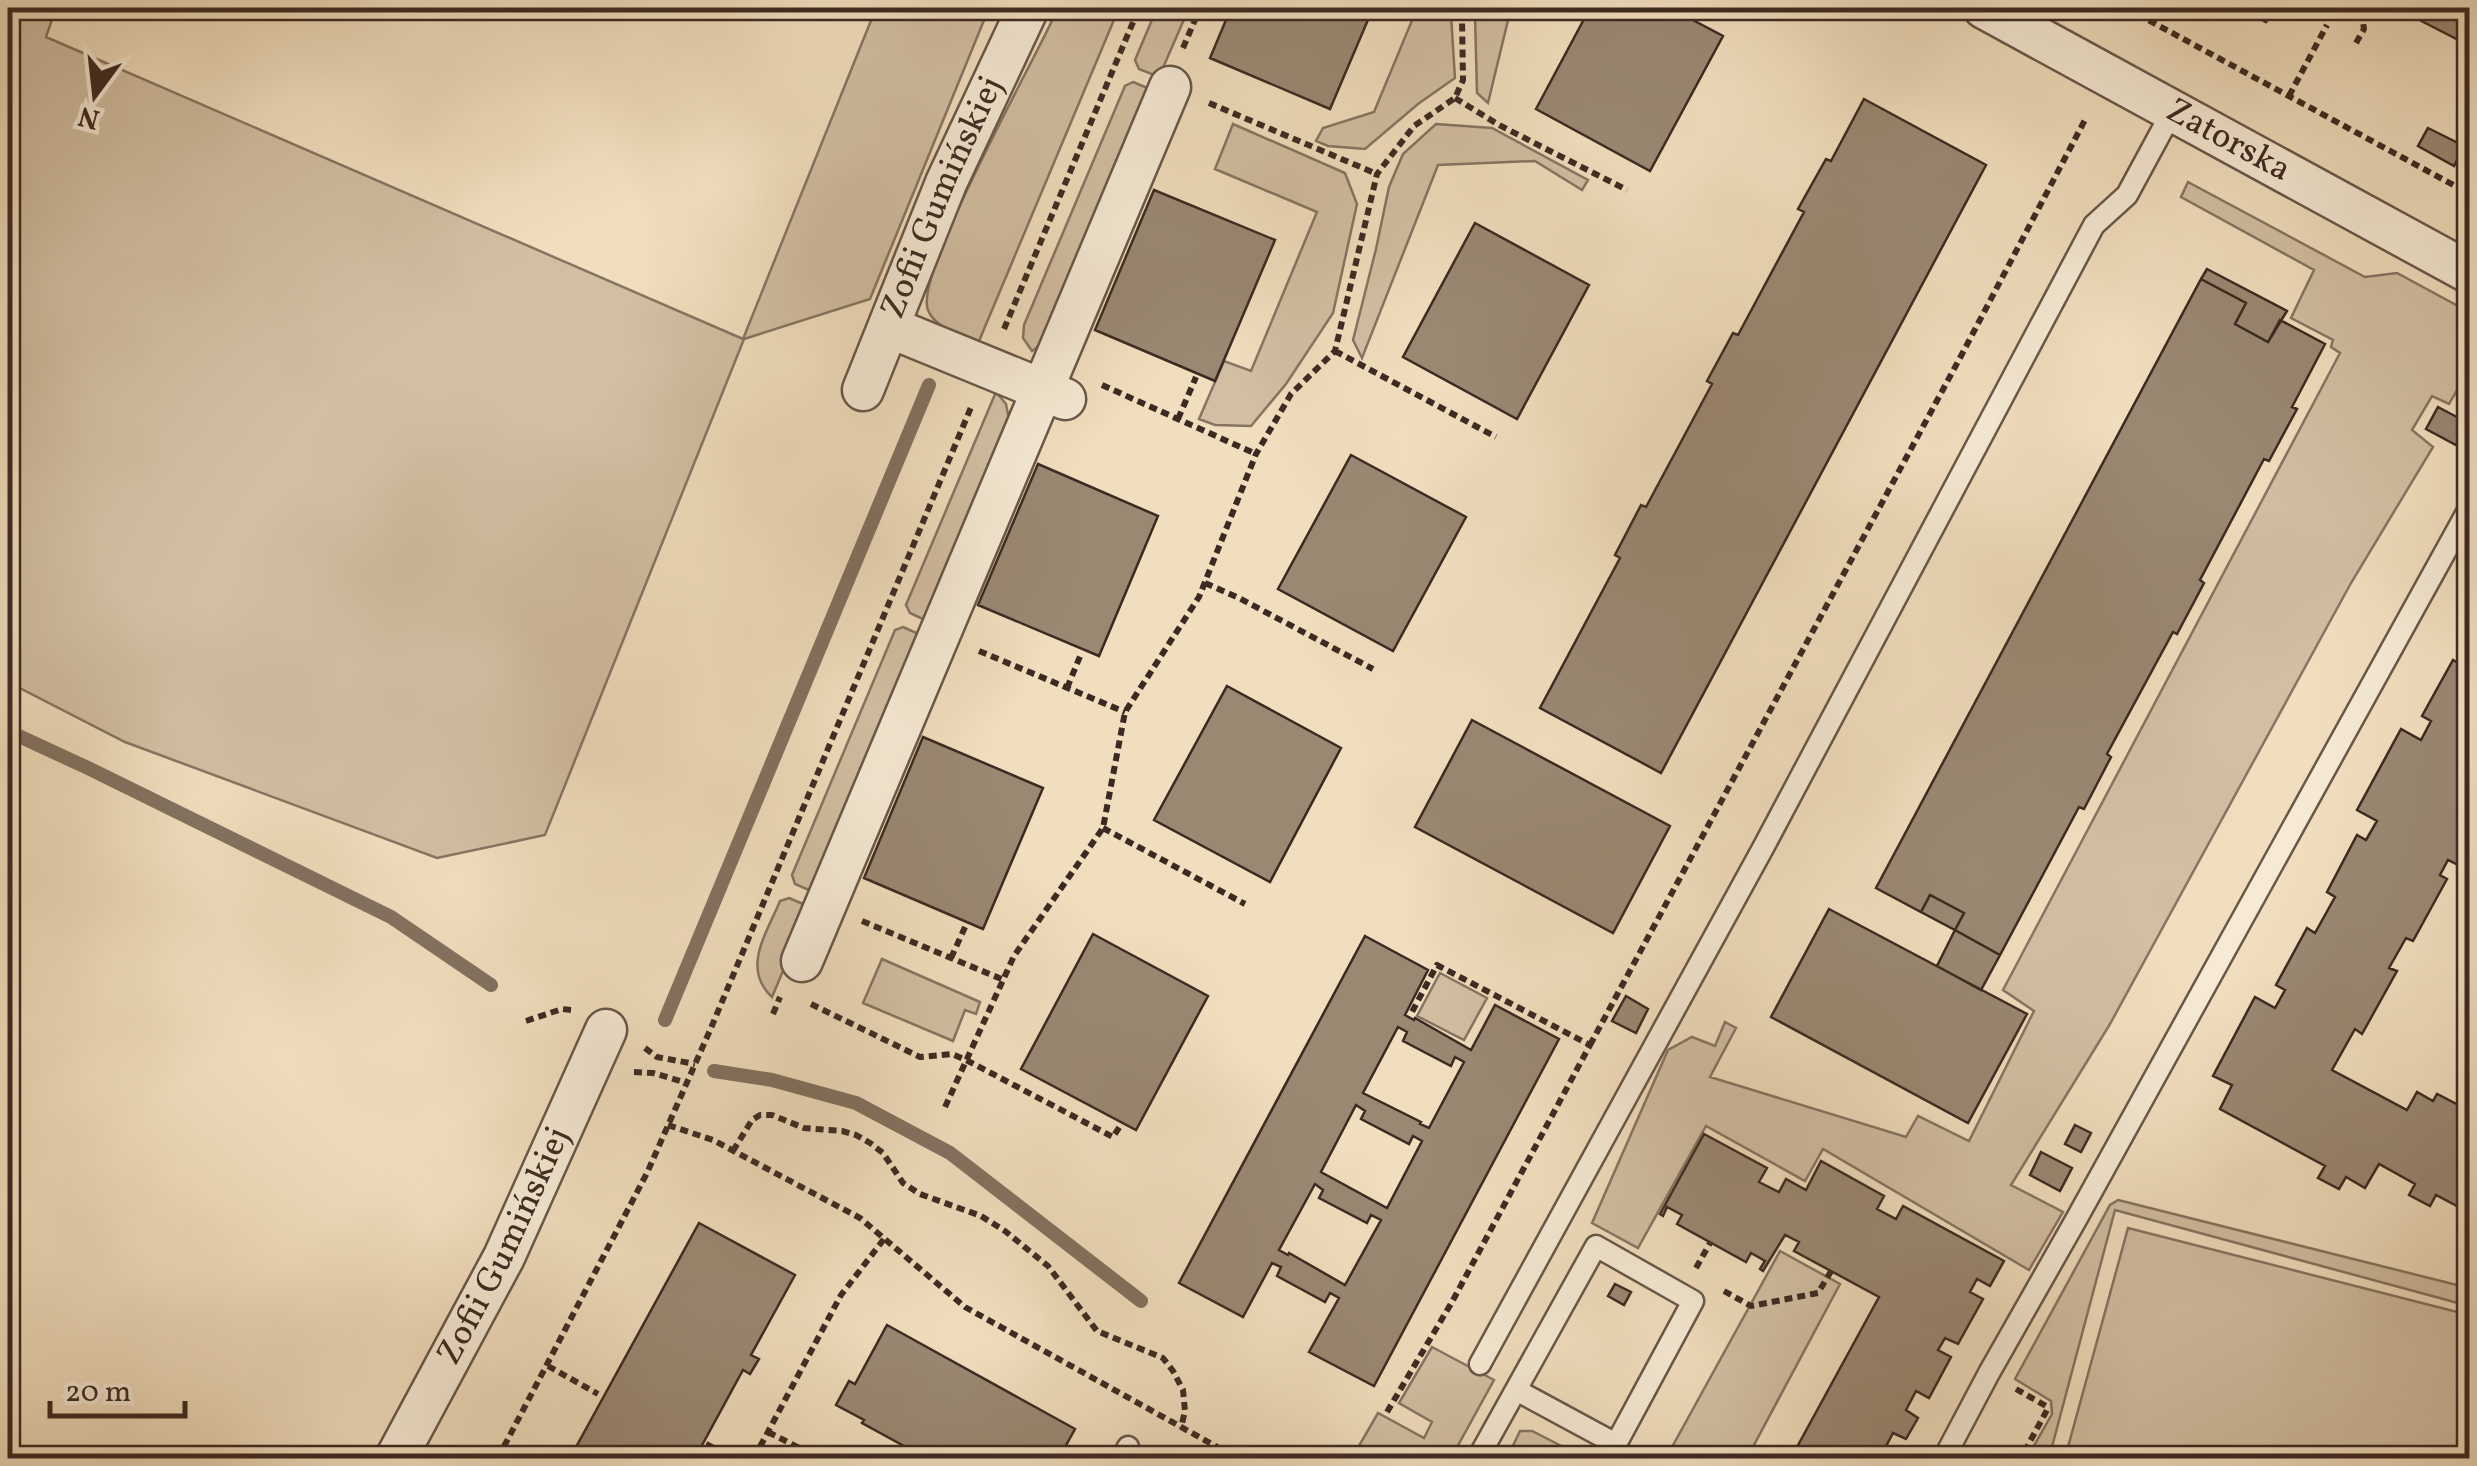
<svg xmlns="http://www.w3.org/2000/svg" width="2477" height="1466" font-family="Vollkorn,serif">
<rect width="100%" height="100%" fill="#f1debe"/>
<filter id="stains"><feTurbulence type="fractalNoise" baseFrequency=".002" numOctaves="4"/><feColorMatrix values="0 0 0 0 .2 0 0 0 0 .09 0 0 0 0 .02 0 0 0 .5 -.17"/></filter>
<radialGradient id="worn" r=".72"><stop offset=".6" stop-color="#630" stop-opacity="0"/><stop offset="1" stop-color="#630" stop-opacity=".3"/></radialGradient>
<path fill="#d2bfa3" stroke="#877462" stroke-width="2.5" d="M8,8H56L46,37L743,339L876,8H989L870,299L744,339L545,835L437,858L125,742L8,682Z
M1058,8H1119L979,341C962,334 935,329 928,310C913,274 1038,55 1058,8Z
M1157,8H1189L1159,77L1139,69L1135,60Z
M1430,8H1455L1451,15L1455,78L1418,104L1365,149L1328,146L1316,141L1323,128L1374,112L1413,18Z
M1481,8H1514L1510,12L1488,103L1477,93L1475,15Z
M1133,82L1150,89L1043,343L1032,351L1023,338L1024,325L1125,86Z
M1233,124L1345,173L1357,204L1333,313L1286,384L1251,426L1215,425L1199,419L1224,361L1251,371L1317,212L1215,169Z
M1436,124L1492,128L1588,180L1582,190L1535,161L1438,165L1362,358L1353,340L1376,249L1389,187L1403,154Z
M2188,182L2365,277L2397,273L2469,312V370L2449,404L2432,396L2412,430L2433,447L2351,583L2110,1024L2011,1185L2063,1212L2029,1270L1823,1149L1805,1181L1706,1126L1638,1248L1592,1223L1668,1050L1692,1037L1715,1046L1725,1022L1736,1028L1710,1077L1906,1137L1918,1116L1969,1141L2034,1011L2003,990L2340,353L2331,347L2333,340L2291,318L2314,270L2181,197Z
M996,392L1006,404L1009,419L927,621L910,613L906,605Z
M903,627L923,636L816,893L795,884L792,875L895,630Z
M789,898L810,907L772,997C741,968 767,933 780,901Z
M882,959L980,1002L976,1014L965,1010L953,1041L863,1003Z
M1440,973L1487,998L1464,1040L1417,1016Z
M2118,1200L2469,1288V1306L2115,1210L2049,1458H2027L2052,1414L2051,1401L2015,1379L2110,1205Z
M2128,1228L2469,1315V1458H2065Z
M1780,1251L1840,1284L1747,1458H1666Z
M1432,1347L1494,1380L1451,1458H1352L1378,1413L1424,1438L1432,1422L1399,1403Z
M1520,1431H1532L1585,1458H1507Z"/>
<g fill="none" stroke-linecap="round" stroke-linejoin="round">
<path stroke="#837160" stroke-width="14" d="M8,731L88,768L391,917L491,985
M665,1020L929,385
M714,1071L772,1080L856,1103L950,1153L1141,1301"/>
</g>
<path fill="#9a8873" stroke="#3c2a22" stroke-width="2.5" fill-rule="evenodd" d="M1231,8H1373L1330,109L1210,58Z
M1590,8H1670L1723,36L1650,171L1536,109Z
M2238,8H2274L2266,22Z
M2409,8H2470V46L2406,13Z
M1864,99L1986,165L1661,773L1540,708L1620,558L1615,555L1641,505L1646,507L1712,384L1707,381L1733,333L1738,335L1804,212L1798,209L1826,159L1831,161Z
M2428,128L2464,146L2454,166L2418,146Z
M1154,190L1275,240L1215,381L1095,330Z
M1475,223L1589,285L1517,419L1403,357Z
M2207,269L2287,311L2268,342L2235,324L2246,303L2201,279Z
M2201,279L2246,303L2235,324L2268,342L2280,320L2325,344L2292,407L2297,409L2269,461L2264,459L2200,580L2204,583L2177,634L2173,632L2107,754L2111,757L2084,809L2079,807L2000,955L1955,930L1964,913L1930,895L1921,912L1876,888Z
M2438,407L2468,423L2456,445L2426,429Z
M1351,455L1466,517L1393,651L1278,589Z
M1038,464L1158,516L1099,656L978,605Z
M2470,651V871L2448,860L2440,875L2447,879L2413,941L2406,938L2389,968L2397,971L2362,1034L2355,1029L2332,1070L2407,1110L2417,1092L2433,1101L2437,1094L2470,1111V1213L2436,1195L2430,1206L2409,1195L2415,1184L2379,1164L2365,1188L2346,1177L2339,1189L2318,1178L2325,1166L2220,1109L2232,1085L2213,1076L2255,997L2275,1008L2285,990L2276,985L2307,928L2315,933L2335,897L2327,892L2357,835L2366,840L2377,821L2357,810L2401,729L2421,740L2431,721L2422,716L2453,660L2462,665Z
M1227,686L1341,748L1270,882L1154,820Z
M1472,720L1670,826L1613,933L1415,827Z
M923,737L1043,788L983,929L864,878Z
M1930,895L1964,913L1955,930L1921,912Z
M1829,909L2027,1014L1968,1123L1771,1017Z
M1955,930L2000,955L1981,990L1937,966Z
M1093,934L1208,996L1136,1130L1021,1069Z
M1365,936L1428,970L1405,1015L1414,1020L1415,1018L1471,1050L1495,1005L1559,1039L1374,1386L1309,1352L1339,1298L1330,1293L1325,1302L1277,1276L1281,1267L1272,1263L1243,1317L1179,1283ZM1398,1027L1407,1032L1403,1041L1451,1066L1455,1057L1464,1062L1429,1128L1420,1124L1421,1122L1363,1093ZM1356,1105L1365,1111L1361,1119L1409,1144L1413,1136L1422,1141L1387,1208L1321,1172ZM1315,1184L1323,1190L1319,1198L1367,1223L1371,1215L1381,1220L1345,1285L1289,1253L1288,1255L1279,1250Z
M1626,996L1648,1009L1636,1033L1612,1021Z
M2075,1125L2091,1133L2081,1152L2065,1144Z
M1704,1134L1767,1168L1759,1182L1779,1192L1786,1179L1806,1190L1821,1161L1884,1196L1877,1209L1896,1219L1903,1206L2004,1261L1990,1286L1977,1279L1970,1292L1983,1299L1958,1344L1945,1338L1938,1350L1951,1357L1929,1398L1916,1391L1906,1410L1918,1418L1906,1439L1893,1433L1883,1452L1894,1458H1791L1879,1297L1794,1251L1799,1242L1785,1235L1763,1271L1760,1269L1765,1261L1751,1253L1746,1262L1677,1224L1682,1215L1667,1207L1663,1216L1660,1214Z
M2041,1152L2072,1168L2060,1191L2030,1175Z
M699,1223L795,1275L751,1355L759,1359L750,1374L743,1370L695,1458H570Z
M1615,1284L1631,1292L1624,1305L1608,1296Z
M887,1325L1075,1429L1059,1458H926L862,1423L864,1420L836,1405L849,1381L855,1384Z"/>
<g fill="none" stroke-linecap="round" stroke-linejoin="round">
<defs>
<path id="service" d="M1480,1364L1763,848L2094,225L2127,195L2173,110
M1122,1458L1128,1447
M1478,1458L1596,1246L1693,1301L1616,1444L1516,1390
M1944,1458L1989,1373L2077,1218L2470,507"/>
<g id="minor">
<path id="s1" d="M1984,8L2470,273"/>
<path d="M889,327L1065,399"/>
<path id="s2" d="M863,390L946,183L1028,8"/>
<path d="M802,961L1170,87"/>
<path id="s3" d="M396,1458L504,1257L606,1030"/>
</g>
</defs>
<use href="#service" stroke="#695749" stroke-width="25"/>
<use href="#minor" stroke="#695749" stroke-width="45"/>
<path stroke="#3c2a22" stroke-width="6" stroke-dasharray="8 5" stroke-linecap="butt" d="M2126,8L2470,194
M2153,21V8
M2356,43L2364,29L2361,8
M1183,48L1200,8
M2289,96L2327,25
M1455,98L1499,125L1627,190
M1209,103L1377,174
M1004,329L1139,8
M1335,351L1496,437
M1102,385L1256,454
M1178,419L1196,377
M1205,583L1239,598L1373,669
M979,651L1125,712
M1067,688L1081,654
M1103,828L1245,904
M862,921L1004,980
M951,958L966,925
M811,1004L920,1057L952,1054L968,1061L1113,1137L1120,1126
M773,1014L780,997
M526,1021L562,1009L571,1010
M1590,1045L1961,356L2086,118
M645,1048L657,1057L695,1064
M634,1072L653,1073L687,1083
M945,1107L1014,956L1103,828L1125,712L1199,597L1256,454L1291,394L1335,351L1377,174L1414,126L1455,98L1463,80L1462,18L1468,8
M668,1125L713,1140L860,1218L965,1307L1237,1458
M733,1151L752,1120L760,1115H772L804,1128L842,1131L856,1135L870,1143L883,1153L903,1183L920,1194L981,1216L1005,1231L1048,1266L1097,1331L1163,1358L1173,1371L1183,1390L1185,1411L1181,1428
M1696,1268L1710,1243
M1724,1291L1751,1306L1818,1293L1833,1268
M548,1366L598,1394
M2016,1389L2046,1406L2047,1410L2021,1458
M1387,1412L1452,1302L1590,1045L1437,965L1412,1012
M768,1432L819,1458
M706,1444L733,1458
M498,1458L647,1173L711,1028L972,405
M754,1458L841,1295L884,1239
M897,1458L903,1448"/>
<use href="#service" stroke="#f6ead5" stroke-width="20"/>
<use href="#minor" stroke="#f6ead5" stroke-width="40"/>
</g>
<g text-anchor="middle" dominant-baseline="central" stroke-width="9" stroke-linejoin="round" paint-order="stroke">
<g font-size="35" fill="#3c2a22" stroke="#f6ead5">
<text stroke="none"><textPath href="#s1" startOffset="278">Zatorska</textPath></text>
<text stroke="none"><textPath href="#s2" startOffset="208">Zofii Gumińskiej</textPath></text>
<text stroke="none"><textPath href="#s3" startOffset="238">Zofii Gumińskiej</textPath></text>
</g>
</g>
<rect width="2477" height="1466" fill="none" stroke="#f1debe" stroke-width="40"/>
<rect x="10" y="10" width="2457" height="1446" fill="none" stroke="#3c2a22" stroke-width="5"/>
<rect x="20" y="20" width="2437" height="1426" fill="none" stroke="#3c2a22" stroke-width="2.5"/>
<g transform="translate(95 95) rotate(195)" stroke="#f6ead5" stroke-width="8" paint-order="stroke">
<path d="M0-8L18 38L0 25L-18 38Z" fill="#3c2a22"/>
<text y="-15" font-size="28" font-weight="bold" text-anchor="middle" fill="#3c2a22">N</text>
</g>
<path d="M50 1401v15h135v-15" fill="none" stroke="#3c2a22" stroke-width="5"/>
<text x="65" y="1401" font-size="30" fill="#3c2a22" stroke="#f6ead5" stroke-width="8" paint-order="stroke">20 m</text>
<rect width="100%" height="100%" filter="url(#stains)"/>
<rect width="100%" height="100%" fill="url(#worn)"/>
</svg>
